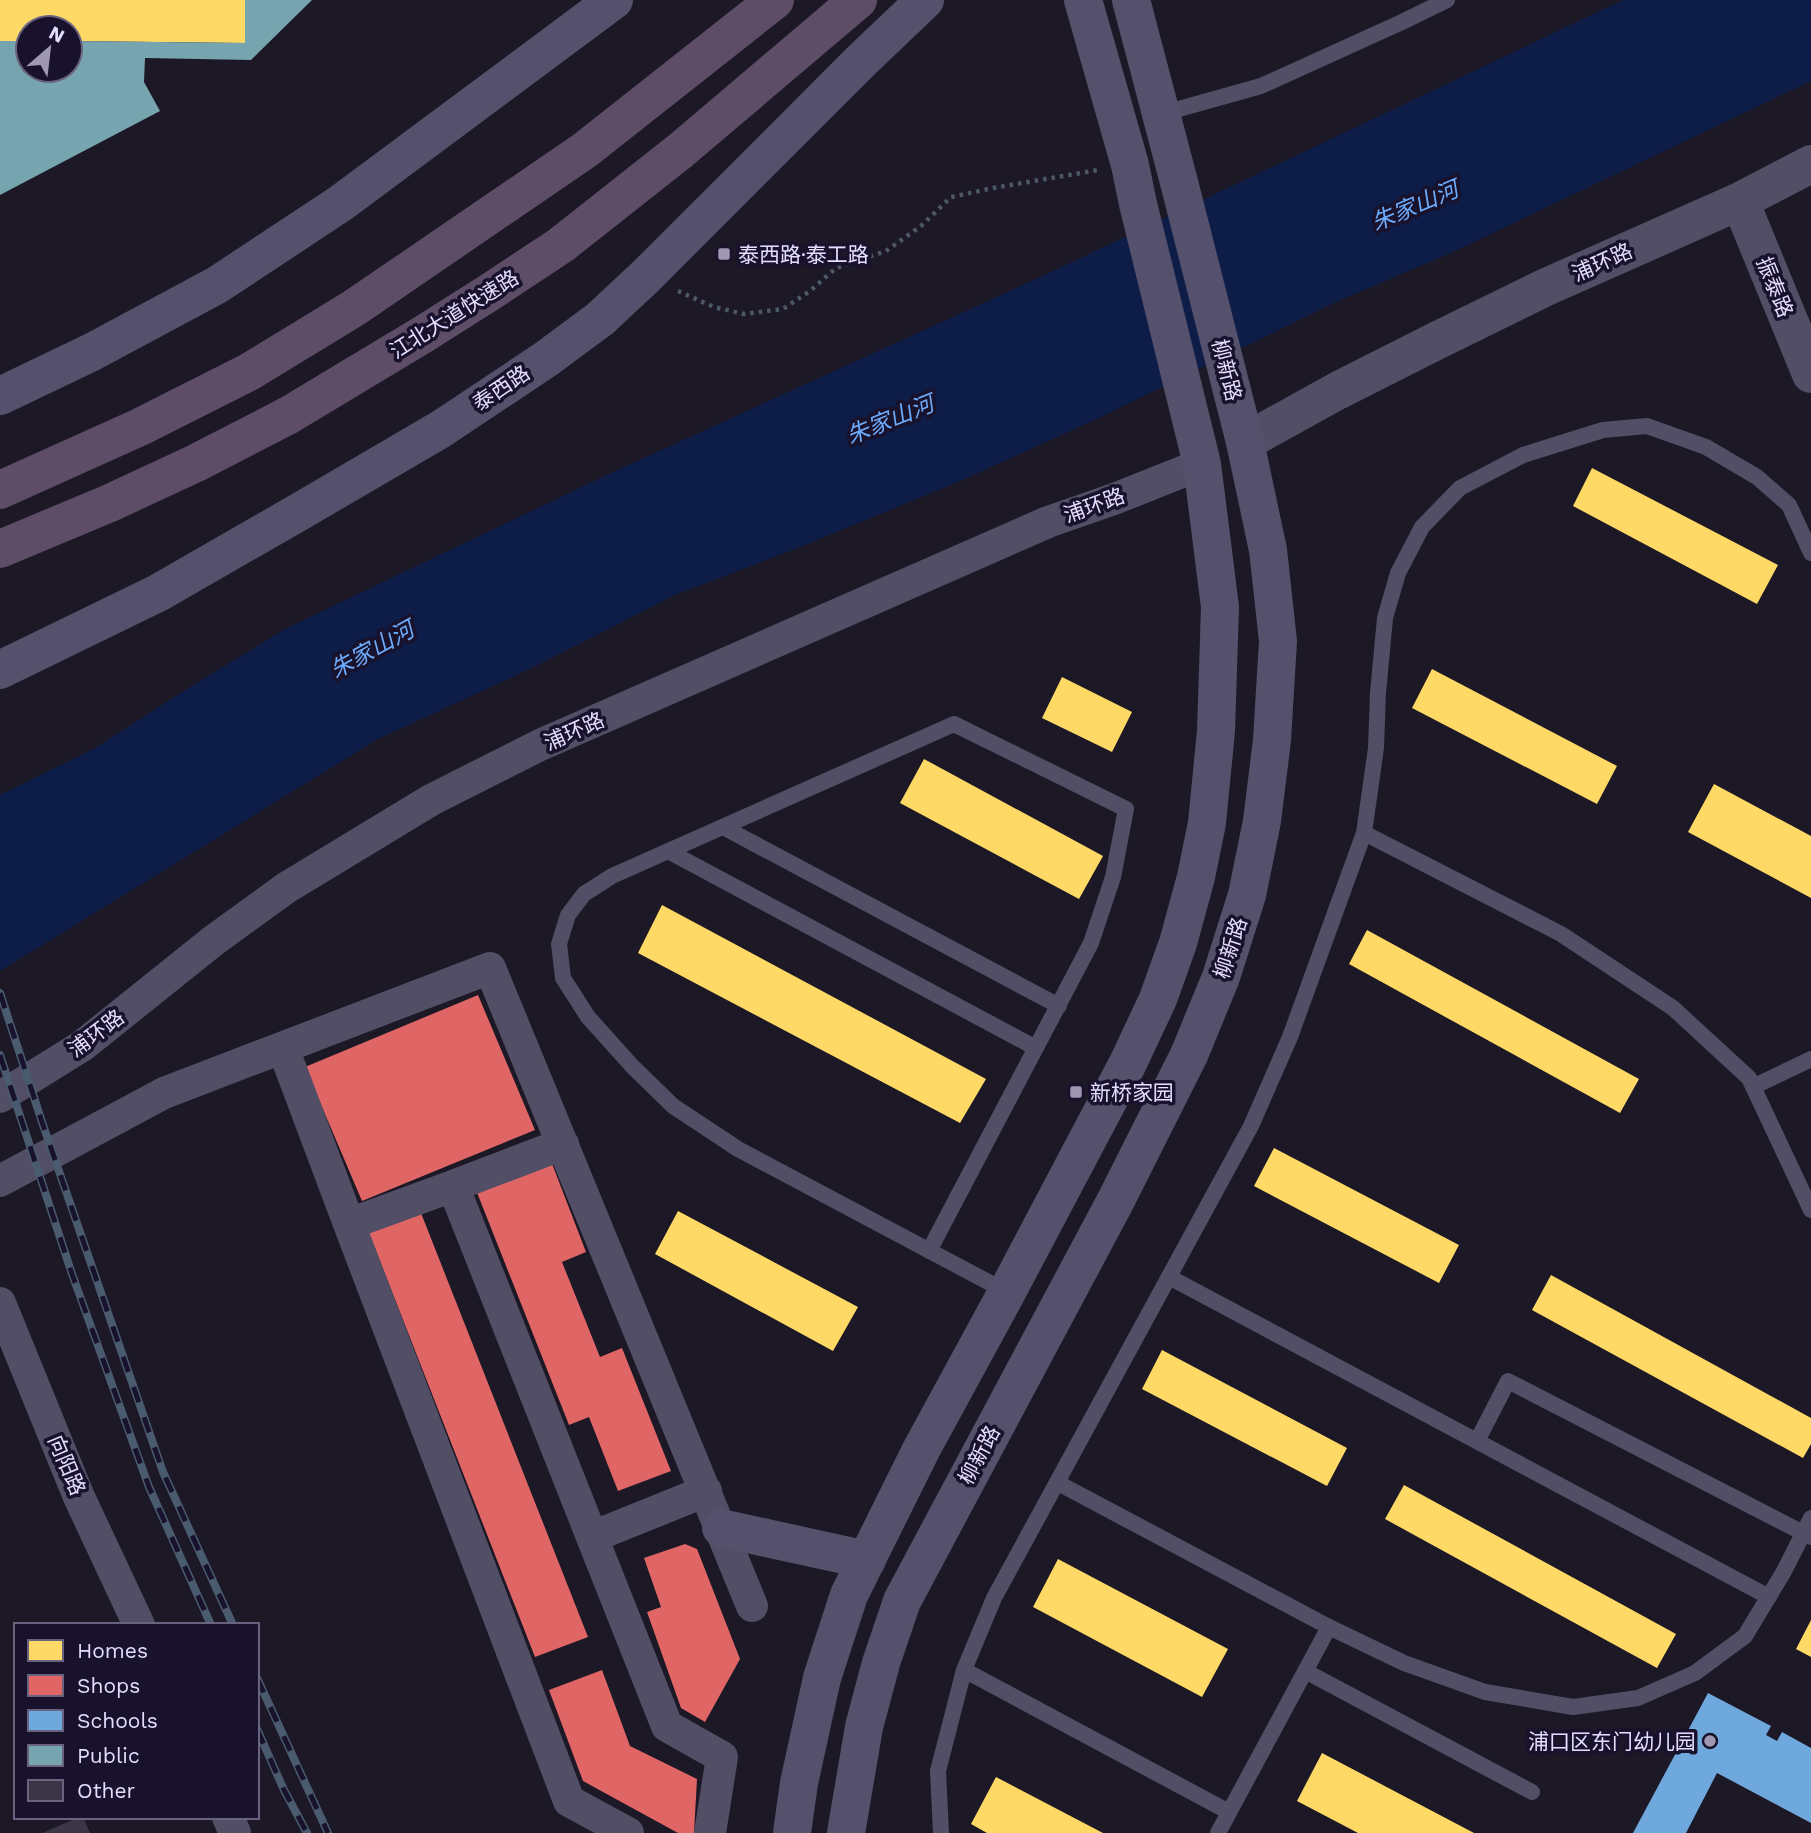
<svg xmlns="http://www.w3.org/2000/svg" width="1811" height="1833" font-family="'Work Sans','Noto Sans SC',sans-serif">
<rect width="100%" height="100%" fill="#1c1826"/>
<path fill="#0d1d48" d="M1623,0H1811V81L1453,252L1334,303L1103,416L965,479L798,548L675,595L532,668L378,739L0,971V795L97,747L179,694L285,629L611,473L1049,273Z"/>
<path fill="#ffd966" d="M0,0H245V43L70,41V28H28V41H0Z
M1592,468L1778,565L1757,604L1573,506Z
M1432,669L1617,766L1597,804L1412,708Z
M1062,677L1132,712L1112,752L1042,718Z
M924,759L1103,856L1079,899L900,803Z
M1714,784L1811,836V898L1688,832Z
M662,905L986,1079L960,1123L638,953Z
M1367,930L1639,1079L1620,1113L1349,964Z
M1274,1148L1459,1245L1439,1283L1254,1186Z
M678,1211L858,1307L833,1351L655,1254Z
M1551,1275L1811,1418V1444L1803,1458L1532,1310Z
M1162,1350L1347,1448L1327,1486L1142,1389Z
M1404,1485L1676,1634L1657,1668L1385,1519Z
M1058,1559L1228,1649L1202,1697L1033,1607Z
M1811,1620V1657L1796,1649Z
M1322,1753L1474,1833H1358L1297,1801Z
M996,1777L1103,1833H987L971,1824Z"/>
<path fill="#e06666" d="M478,995L535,1130L362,1201L305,1067Z
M551,1161L586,1252L562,1262L600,1357L622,1348L671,1471L618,1491L589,1417L569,1425L476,1190Z
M421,1213L588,1637L535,1657L369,1233Z
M685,1544L697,1549L740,1659L705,1722L681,1708L647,1612L661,1607L644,1558Z
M602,1670L630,1746L697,1779L694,1833H678L583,1781L549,1690Z"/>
<path fill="#6fa8dc" d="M1708,1693L1771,1726L1766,1735L1777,1741L1782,1732L1811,1748V1823L1717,1773L1686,1833H1633Z"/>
<path fill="#76a5af" d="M245,0H312L251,60L145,58L144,82L160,111L0,195V41H28V70H70V41L245,43Z"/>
<path fill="#3b3647" d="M79,1817H83L90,1833H42Z"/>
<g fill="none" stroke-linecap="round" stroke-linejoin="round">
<path stroke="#4c5767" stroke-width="4.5" stroke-dasharray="3.5 5" stroke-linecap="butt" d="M678,291L714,307L744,314L783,309L810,291L836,268L886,251L921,226L951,197L993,188L1098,170"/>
<path stroke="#514e66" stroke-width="16" d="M1161,114L1261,86L1402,22L1447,0
M723,827L1059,1006
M1364,833L1561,934L1673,1008L1749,1078L1811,1210
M668,851L1036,1048
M1753,1087L1811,1059
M929,1251L1091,943L1113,877L1126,809L954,724L612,876L584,894L568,915L559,944L563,978L588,1017L632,1066L673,1106L738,1149L1007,1292
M1169,1277L1769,1597
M1477,1441L1508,1381L1811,1537
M1058,1483L1329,1627L1404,1663L1485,1692L1573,1707L1638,1698L1695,1673L1745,1636L1783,1573L1811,1518
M964,1670L1229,1812
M1305,1671L1532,1792
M941,1833L938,1771L964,1670L994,1598L1251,1126L1290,1037L1364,833L1376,748L1378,693L1385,618L1398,573L1422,527L1460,488L1523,455L1603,430L1647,426L1706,447L1757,477L1789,505L1811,553
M1218,1833L1329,1627"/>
<path stroke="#514e66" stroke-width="32" d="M283,1048L349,1224L453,1186L592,1537L706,1491
M0,1097L82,1046L213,941L286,888L431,800L540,745L1048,522L1114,499L1202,464
M0,1181L164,1093L490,968L752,1606
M453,1186L563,1144
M349,1224L569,1801L628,1833
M0,1303L79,1497L139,1625
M592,1537L667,1726L722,1757L710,1833
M228,1817L235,1833"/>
<path stroke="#514e66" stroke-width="38" d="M1740,201L1811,374
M1245,442L1337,391L1436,341L1544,288L1740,201L1811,164"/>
<path stroke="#55516c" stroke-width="38" d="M0,396L92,352L217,285L341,203L614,0
M0,670L158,593L299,512L441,429L546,359L600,319L645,277L861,61L925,0
M721,1528L867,1560
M792,1833L799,1783L822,1678L849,1595L921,1450L1007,1292L1128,1063L1158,999L1178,943L1196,877L1207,823L1216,731L1220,607L1202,464L1138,204L1130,165L1083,0
M846,1833L864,1727L881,1663L902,1601L1115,1202L1189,1055L1221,977L1247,895L1262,821L1272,740L1278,641L1268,550L1245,442L1180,186L1131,0"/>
<path stroke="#5d4d66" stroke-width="38" d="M0,490L140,427L249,372L354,308L585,150L775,0
M0,549L110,503L196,463L289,415L422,335L490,292L561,245L680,151L858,0"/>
<defs>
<path id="rail" d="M0,993L42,1122L163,1472L233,1625
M0,1055L72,1274L149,1487L211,1625
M257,1678L328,1833
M257,1729L284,1790L307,1833"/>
</defs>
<use href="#rail" stroke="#4a5b70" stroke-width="8"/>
<use href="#rail" stroke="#19122c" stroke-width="5" stroke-dasharray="16" stroke-linecap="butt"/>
</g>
<g fill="#9e98b3" stroke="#19122c" stroke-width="2.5">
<rect x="717" y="247" width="14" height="14" rx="3.5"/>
<rect x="1069" y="1085" width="14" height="14" rx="3.5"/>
<circle cx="1710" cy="1741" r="7"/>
</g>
<g text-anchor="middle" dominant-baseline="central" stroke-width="7" stroke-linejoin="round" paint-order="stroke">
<g font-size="21" fill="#e4ddff" stroke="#19122c" text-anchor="start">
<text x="738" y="254">泰西路·泰工路</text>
<text x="1090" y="1092">新桥家园</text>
<text x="1696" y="1741" text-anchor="end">浦口区东门幼儿园</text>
</g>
<g font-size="21" fill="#e4ddff" stroke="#19122c">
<text transform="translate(1602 262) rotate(-24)">浦环路</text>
<text transform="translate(1775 287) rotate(68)">振泰路</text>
<text transform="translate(454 314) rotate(-32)">江北大道快速路</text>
<text transform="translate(1227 370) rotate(76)">柳新路</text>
<text transform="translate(501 388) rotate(-34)">泰西路</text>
<text transform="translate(1094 505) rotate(-20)">浦环路</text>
<text transform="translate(574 731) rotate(-24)">浦环路</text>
<text transform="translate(1230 948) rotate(-72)">柳新路</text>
<text transform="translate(96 1033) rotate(-37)">浦环路</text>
<text transform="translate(979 1455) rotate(-62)">柳新路</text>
<text transform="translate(67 1465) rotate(67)">向阳路</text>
</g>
<g font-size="23" font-style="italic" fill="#6dacfd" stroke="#19122c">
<text transform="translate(1415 206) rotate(-23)">朱家山河</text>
<text transform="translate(890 420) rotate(-22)">朱家山河</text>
<text transform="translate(372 650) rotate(-29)">朱家山河</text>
</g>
</g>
<rect x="14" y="1623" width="245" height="196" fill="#19122c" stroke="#6a6380" stroke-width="2"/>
<rect x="28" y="1640" width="35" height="21" fill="#ffd966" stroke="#6a6380" stroke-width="2"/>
<text x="77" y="1658" font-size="21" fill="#e4ddff">Homes</text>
<rect x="28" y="1675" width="35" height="21" fill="#e06666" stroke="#6a6380" stroke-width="2"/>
<text x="77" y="1693" font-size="21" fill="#e4ddff">Shops</text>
<rect x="28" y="1710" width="35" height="21" fill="#6fa8dc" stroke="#6a6380" stroke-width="2"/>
<text x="77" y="1728" font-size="21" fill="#e4ddff">Schools</text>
<rect x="28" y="1745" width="35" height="21" fill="#76a5af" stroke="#6a6380" stroke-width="2"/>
<text x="77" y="1763" font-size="21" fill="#e4ddff">Public</text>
<rect x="28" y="1780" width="35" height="21" fill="#3b3647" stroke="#6a6380" stroke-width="2"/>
<text x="77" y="1798" font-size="21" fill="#e4ddff">Other</text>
<g transform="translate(49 49) rotate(28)"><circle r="33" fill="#19122c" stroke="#6a6380" stroke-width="2"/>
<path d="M0-5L12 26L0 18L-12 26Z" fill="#9e98b3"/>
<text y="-10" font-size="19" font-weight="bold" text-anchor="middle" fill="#e4ddff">N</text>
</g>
</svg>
